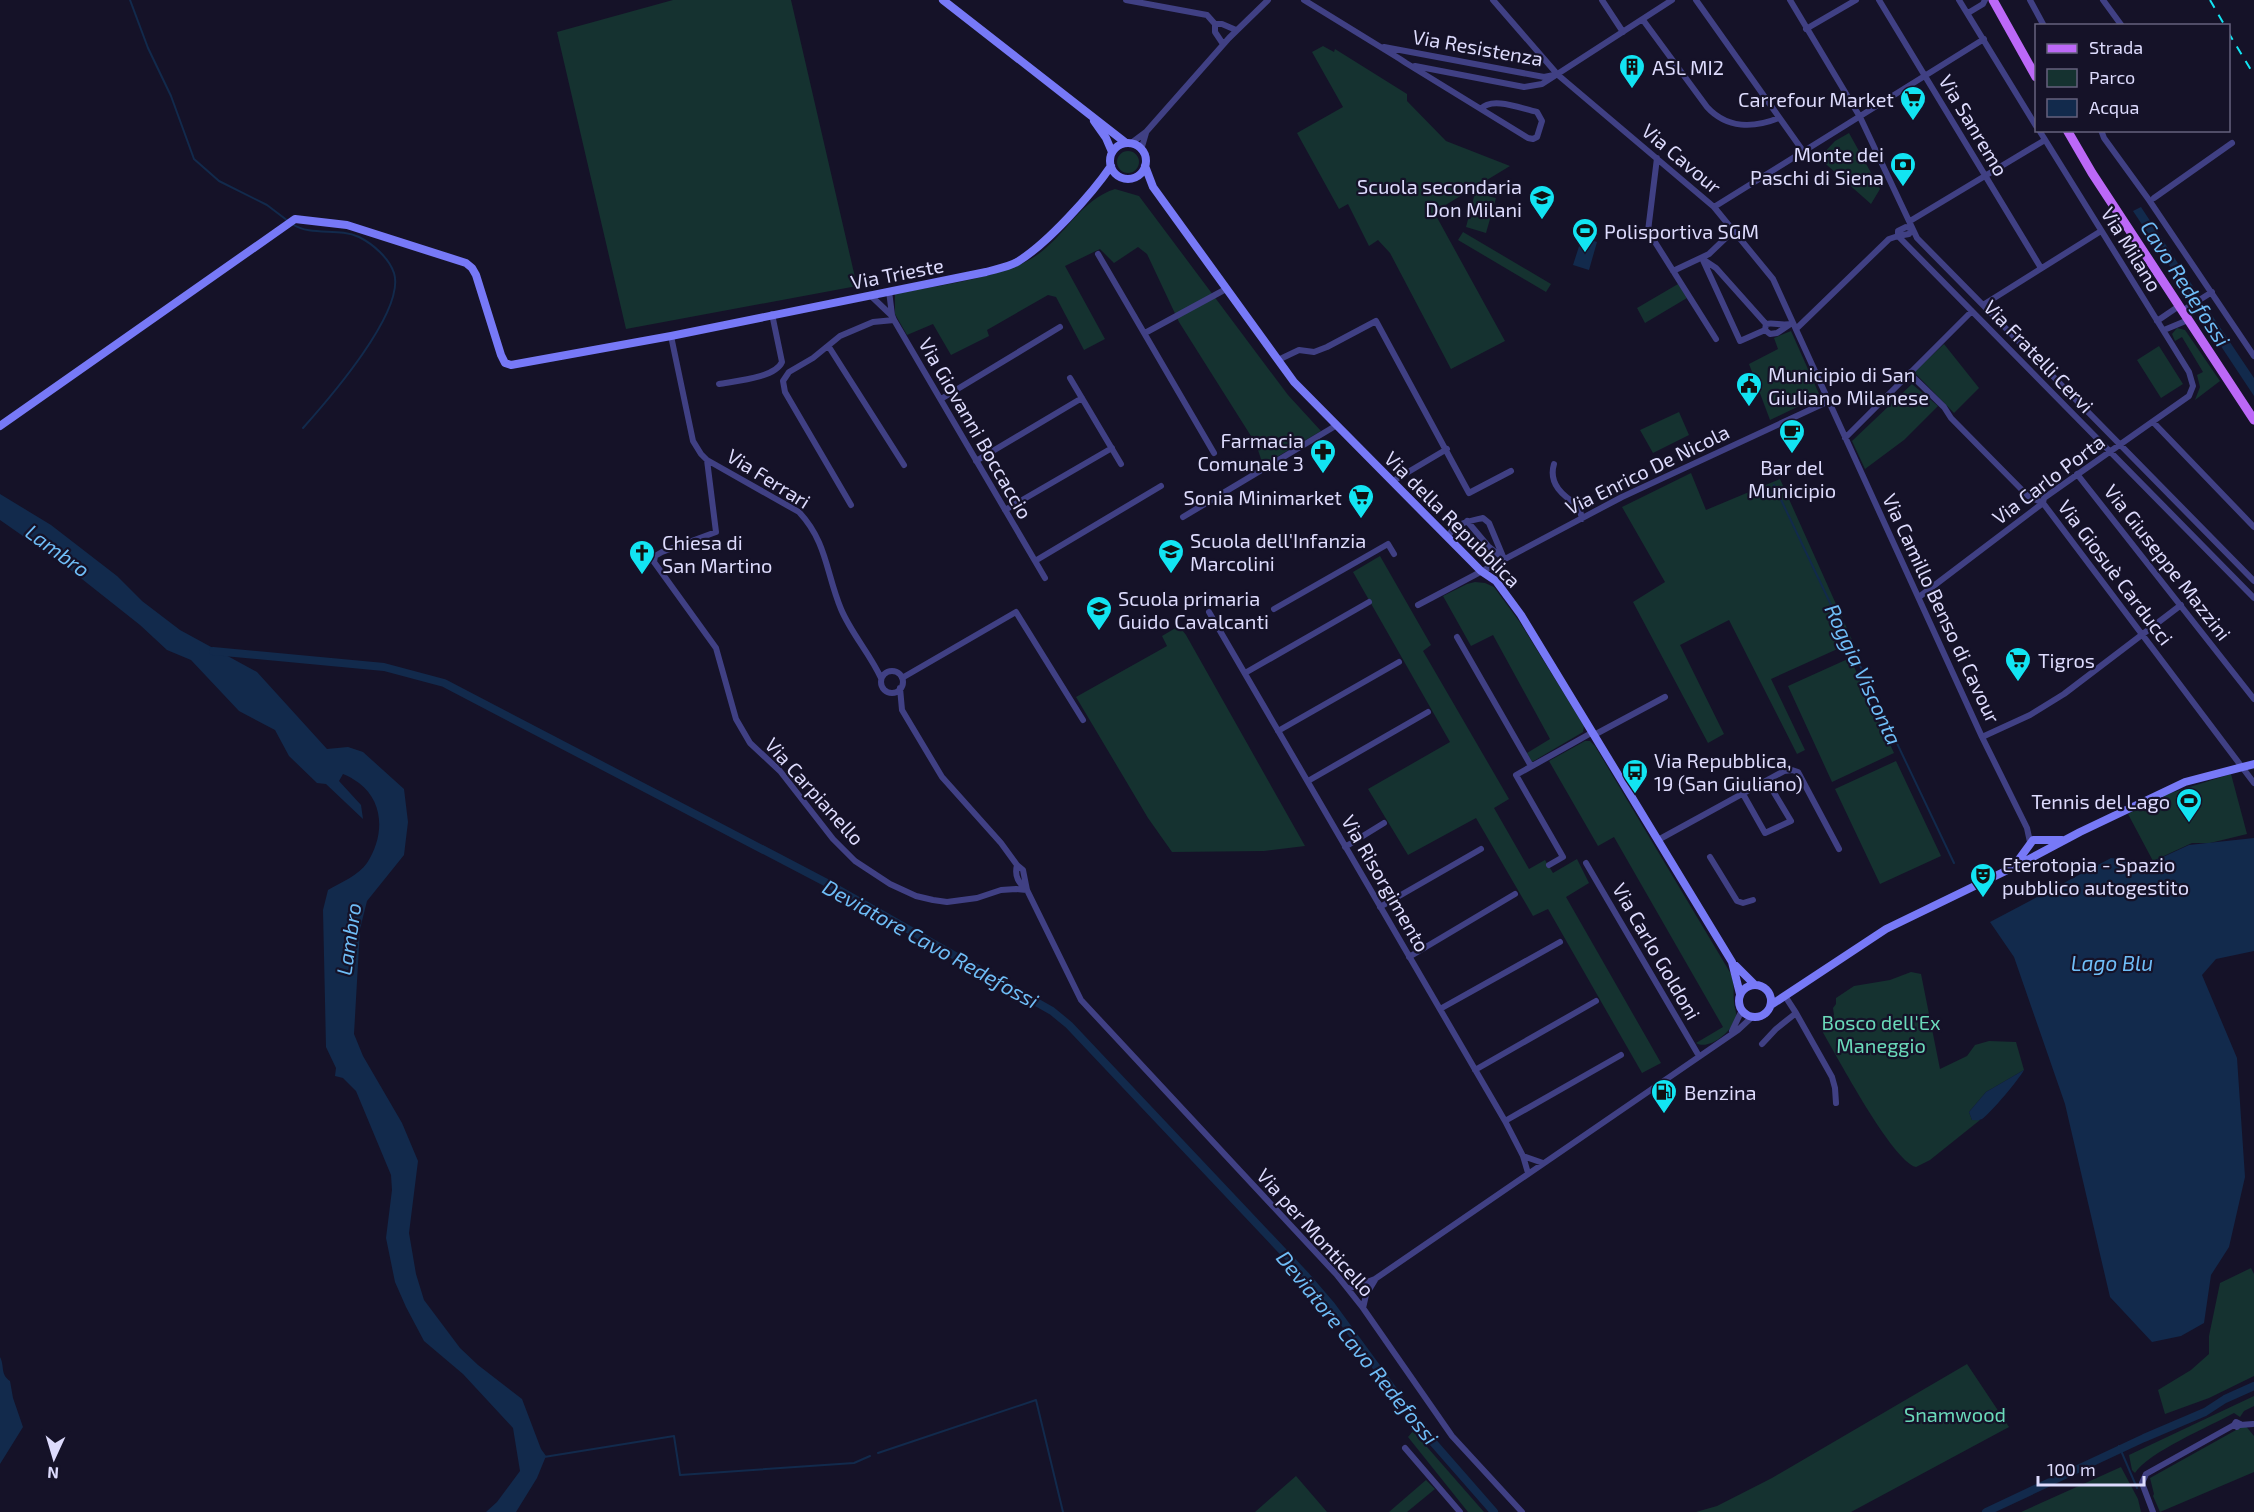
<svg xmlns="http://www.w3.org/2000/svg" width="2254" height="1512" font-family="'Exo 2',sans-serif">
<rect width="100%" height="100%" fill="#151228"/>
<path fill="#153230" d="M673,0H791L857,286L626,329L557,32Z
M1323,46L1334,52L1335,49L1407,94V101L1446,141L1510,166L1434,212L1505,341L1451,369L1390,253L1378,240L1369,246L1348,204L1339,209L1297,133L1343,107L1312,52Z
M1849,133L1880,189L1871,204L1819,158L1835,141Z
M1117 162a11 11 0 1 1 22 0a11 11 0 1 1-22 0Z
M1115,189L1139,196L1288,395L1321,431L1263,465L1256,444L1179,322L1147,254L1138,247L1114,263L1100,249L1065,266L1105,339L1084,350L1056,297L1048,295L987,330L989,336L951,355L933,324L907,335L895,314V294C934,286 1001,278 1034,257C1064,238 1080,200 1115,189Z
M1475,193L1496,198L1486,233L1466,227Z
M1463,232L1551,284L1546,292L1458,240Z
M1678,284L1687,298L1645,323L1637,308Z
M2177,328L2185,330L2220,381L2195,400L2200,387L2197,375L2203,372L2182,337L2175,341L2172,334Z
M1791,331L1820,396L1770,420L1749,364L1778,349L1774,338Z
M1944,344L1979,388L1954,413L1914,372Z
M2159,346L2183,384L2161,398L2137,360Z
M1912,384L1938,406L1904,440L1865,469L1852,441Z
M1679,412L1689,435L1653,453L1640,430Z
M1691,473L1706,510L1780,479L1853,642L1771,679L1805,750L1797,754L1729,620L1680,645L1724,734L1708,743L1633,602L1665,582L1622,507Z
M1380,556L1431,645L1423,651L1509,799L1494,808L1529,869L1545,860L1553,873L1577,859L1589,883L1566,897L1661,1063L1642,1073L1548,909L1533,916L1476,818L1408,855L1368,789L1450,742L1353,572Z
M1475,582L1485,583L1494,587L1519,621L1584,726L1583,732L1532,762L1527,753L1550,739L1493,635L1471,646L1443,596L1467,584Z
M1179,626L1186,635L1305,846L1264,851L1172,852L1148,818L1076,697L1167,646L1162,636Z
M1850,658L1894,753L1832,782L1788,686Z
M1585,741H1590L1595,746L1731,974C1735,984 1733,992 1734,1002C1734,1007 1737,1012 1736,1017C1733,1031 1709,1051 1696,1043L1723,1027L1614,837L1598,846L1549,761Z
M1896,761L1941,856L1880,884L1835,789Z
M2231,774L2247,834L2210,843H2192L2153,861L2128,814L2161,796Z
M1911,972L1921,974L1940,1069L1967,1056L1975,1045L1989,1041L2016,1042L2024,1070L1986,1092L1969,1112L1972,1120H1980L1930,1160L1916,1167C1892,1161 1837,1056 1822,1031L1834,1015L1833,1008L1836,1004V998L1854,986L1890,980Z
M2251,1268L2254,1274V1376L2209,1398L2165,1414L2158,1390L2191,1370L2209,1354V1336L2220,1283Z
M1967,1364L2009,1427L1851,1512H1696L1717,1506L1772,1478Z
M2254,1396V1406L2244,1411L2240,1417L2234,1413C2210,1426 2147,1453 2135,1473L2132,1470L2129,1455Z
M2245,1425L2254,1436V1472L2160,1512L2153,1496L2154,1494L2150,1478Z
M1413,1431L1484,1512H1468L1408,1437Z
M2121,1467L2138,1499L2141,1512H2021Z
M1296,1476L1327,1512H1255Z
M1426,1480L1435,1489L1407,1512H1389Z"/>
<path fill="#122a4c" d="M2141,207L2198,294L2191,298L2133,211Z
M1582,237L1597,242L1589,270L1573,265Z
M2205,305L2254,378V396L2197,310Z
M0,494L51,525L117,576L142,601L180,630L257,672L327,749L348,747L363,752L404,789L408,822L404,855L367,901L360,929L354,1034L363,1056L402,1123L418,1161L409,1233L416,1274L424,1300L460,1348L478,1365L522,1399L541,1449L546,1456L537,1478L516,1512H486L497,1502L520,1471L513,1428L463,1374L424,1341L406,1307L395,1282L386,1238L392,1190L391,1175L356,1091L343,1078L335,1076L336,1068L326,1047L323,910L328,890C340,883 359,875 367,863C384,837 385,803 359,783C353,779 349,776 343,774L339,781L361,805L363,819L326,784L317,783L289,756L275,730L239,711L191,660L167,650L140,625L63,564L0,520Z
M2254,838V951L2216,959L2202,975L2237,1058L2245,1177L2229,1247L2211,1275L2204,1323L2181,1336L2152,1342L2110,1297L2065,1104L2014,957L1990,922L2111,858L2150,863L2189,845Z
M2024,1070C2020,1078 1990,1114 1982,1119C1978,1121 1976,1120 1972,1120L1969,1112L1986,1092Z
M0,1357C5,1367 0,1374 10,1381L13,1398L23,1427L0,1464Z"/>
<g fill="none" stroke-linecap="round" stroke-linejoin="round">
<path stroke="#122a4c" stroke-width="2" d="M130,0L148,48L171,96L194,159L219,181L267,205L288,221
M292,224C312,237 338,227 359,237C373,244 389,258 394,273C406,311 328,400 303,428
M1774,485L1954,863
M2119,1446L2137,1488
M878,1453L1036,1400L1063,1512
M544,1457L674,1436L680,1475L854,1463L870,1456"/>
<path stroke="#122a4c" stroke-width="8" d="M213,651L384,667L444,683L825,882L1052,1011L1069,1025L1306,1276L1331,1305L1424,1432L1494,1512
M1986,1512L2144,1438L2205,1412L2225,1399L2254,1386"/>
<path stroke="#404084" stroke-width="6" d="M1126,0L1207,15L1215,24
M1304,0L1400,59L1406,63C1447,88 1488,113 1528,138L1533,139L1537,137L1542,121L1537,112C1522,109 1492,96 1481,109
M1493,0L1558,75L1714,207L1773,279L1982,737L2027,828L2030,842
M1602,0L1623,32
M1696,0L1803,151
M1790,0L1860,117L1917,238L2254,581
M1879,0L2041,268
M1959,0L2036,126
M2030,0L2044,26
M2103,0L2122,26
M1968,13L1983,4L1985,0
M1643,20L1707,107C1727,129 1754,128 1779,118
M1215,24H1222L1236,30
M1215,24V32L1223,44
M1806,29L1856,0
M1384,47L1544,77L1554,75
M1415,66L1524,87L1542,84L1672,0
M2101,130L2104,138L2149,200L2254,356
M1130,144L1146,132L1229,38L1268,0
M1141,150L1146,133
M1657,158L1648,231L1716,339
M2154,198L2232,143
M1714,207L1984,39
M1910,221L2045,140
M1906,227L1912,229L1909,234L1898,236V231Z
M1098,254L1214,453
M1702,258L1740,341L1765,330
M1704,260L1716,268L1766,324
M1673,271L1709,254L1733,231
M889,291L892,315L894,320L1045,578
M870,295L891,315
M1983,305L2101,231
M2182,311L2212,292
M2157,321L2179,306
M1789,325L1777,333L1770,334L1765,330L1766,324C1775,322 1784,327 1793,323
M1796,329L1889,239L1898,236L2254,598
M2164,330L2188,320
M1145,333L1226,289
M671,336L693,441L701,454L707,460L799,512C827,542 826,573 841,609C851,633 870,654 881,678
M829,347L904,465
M1278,360L1299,350L1314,352L1327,347L1376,321L1469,493L1511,471
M1909,373L1944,407L1951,418L2028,496L2043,503L2254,783
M1070,378L1121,464
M719,384C735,381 775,378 782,362L772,314
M941,399L1060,327
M2153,422L2254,527
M1845,438L1972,311
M707,460L716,532L662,552L655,556L654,562L716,648L736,719L750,743L780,771L833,839L855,861L890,884L916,896L933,900L947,902L977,898L1001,890L1016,889L1027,890
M976,461L1082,398
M1554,464C1548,484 1563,496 1579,506L1582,519
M2077,474L2254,699
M1393,481L1447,449
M851,505L785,392L783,381L789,372L813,358L840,336L873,322L894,320
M1005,510L1112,448
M1183,517L1337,425
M1467,521L1488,546L1504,559
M1448,537C1454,523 1470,521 1483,518L1489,523L1504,559
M1035,561L1161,486
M1919,597L2043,503L2044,498L2189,396L2193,386L2189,372L2039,130
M1418,605L1622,497L1829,401
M1274,609L1388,544L1394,554
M1209,612L1505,1121L1523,1156L1528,1173
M1457,637L1531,766
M881 682a11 11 0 1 1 22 0a11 11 0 1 1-22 0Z
M1245,673L1369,602
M902,678L1016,612L1083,720
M900,688L902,710L942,777L1001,843L1017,865L1023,870L1027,890L1081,1000L1336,1274L1363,1308L1452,1436L1522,1512
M1278,731L1399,662
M1594,735L1665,697
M1982,737L2030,715L2064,694L2181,605
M1308,781L1428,712
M1743,794L1765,833L1791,821L1767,781
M1658,840L1784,771L1792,770L1798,772L1839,849
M1345,847L1384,823
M1710,857L1737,901L1743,903L1753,900
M1586,863L1699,1056
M1017,865C1014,877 1019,883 1027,890
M1549,865L1563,857L1516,775L1593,732
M1380,907L1481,849
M1409,957L1515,894
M1785,996L1796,1013L1832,1077L1835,1088L1836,1103
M1440,1009L1560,942
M1732,1031L1742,1010
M1762,1044L1776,1029L1796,1013
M1475,1070L1596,1001
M1505,1121L1621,1055
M1523,1156L1543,1163
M1348,1289L1375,1279L1738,1030L1752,1017
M1363,1308L1366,1295L1375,1280
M2236,1422L2240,1424L2237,1427L2234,1425Z
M2240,1425L2253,1424
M1405,1448L1460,1512
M2153,1512L2142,1483L2146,1474L2234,1425"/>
<path stroke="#7779f7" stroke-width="8" d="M943,0L1126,143
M1094,121L1106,138L1112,152
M1110 161a18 18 0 1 1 36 0a18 18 0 1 1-36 0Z
M1145,166L1153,187L1294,382L1481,571L1496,581L1521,615L1732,962L1740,994
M0,426L295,219L347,225L466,263L472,268L476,275L501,355L505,363L511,365L671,336L986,272C996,269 1008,267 1017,262C1046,245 1092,194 1111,166
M2014,866L2033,840H2062
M1736,966L1754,984
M1739 1001a16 16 0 1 1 32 0a16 16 0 1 1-32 0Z
M1771,1005L1886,929L2018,865L2080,832L2185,782L2254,764"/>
<path stroke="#bc68f7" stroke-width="9" d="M1993,0L2036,77
M2067,130L2092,173L2254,420"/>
<path stroke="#12e4f2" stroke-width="2" stroke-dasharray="9 8" stroke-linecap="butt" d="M2210,0L2225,26
M2228,32L2254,75"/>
</g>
<defs>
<symbol id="building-pin" viewBox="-11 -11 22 30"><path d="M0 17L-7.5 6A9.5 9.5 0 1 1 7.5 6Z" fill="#12e4f2" stroke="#151228"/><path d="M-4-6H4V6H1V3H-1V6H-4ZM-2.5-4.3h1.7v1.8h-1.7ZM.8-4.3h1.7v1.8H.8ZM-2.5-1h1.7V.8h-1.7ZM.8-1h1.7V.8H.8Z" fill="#111"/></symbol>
<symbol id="supermarket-pin" viewBox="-11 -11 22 30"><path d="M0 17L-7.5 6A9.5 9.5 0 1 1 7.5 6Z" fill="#12e4f2" stroke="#151228"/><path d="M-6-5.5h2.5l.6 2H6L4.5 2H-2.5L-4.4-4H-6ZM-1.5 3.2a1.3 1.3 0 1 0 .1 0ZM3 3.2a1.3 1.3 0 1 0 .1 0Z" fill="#111"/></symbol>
<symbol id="bank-pin" viewBox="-11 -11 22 30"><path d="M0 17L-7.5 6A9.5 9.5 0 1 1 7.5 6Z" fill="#12e4f2" stroke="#151228"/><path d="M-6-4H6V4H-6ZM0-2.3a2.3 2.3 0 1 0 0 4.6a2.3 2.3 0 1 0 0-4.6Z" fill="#111"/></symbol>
<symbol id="school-pin" viewBox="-11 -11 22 30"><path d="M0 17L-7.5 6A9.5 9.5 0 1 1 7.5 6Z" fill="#12e4f2" stroke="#151228"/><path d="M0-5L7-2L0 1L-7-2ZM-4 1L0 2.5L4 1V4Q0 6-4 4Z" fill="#111"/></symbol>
<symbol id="stadium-pin" viewBox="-11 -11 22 30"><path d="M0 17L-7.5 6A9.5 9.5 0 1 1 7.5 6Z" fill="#12e4f2" stroke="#151228"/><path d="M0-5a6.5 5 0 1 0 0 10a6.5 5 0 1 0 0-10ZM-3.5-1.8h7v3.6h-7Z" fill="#111"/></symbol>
<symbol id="civic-pin" viewBox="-11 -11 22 30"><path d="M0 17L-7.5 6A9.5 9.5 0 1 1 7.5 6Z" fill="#12e4f2" stroke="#151228"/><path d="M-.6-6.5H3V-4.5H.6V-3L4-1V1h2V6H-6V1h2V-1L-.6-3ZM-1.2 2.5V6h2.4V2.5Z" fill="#111"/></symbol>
<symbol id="cafe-pin" viewBox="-11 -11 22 30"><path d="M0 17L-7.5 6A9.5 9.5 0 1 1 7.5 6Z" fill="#12e4f2" stroke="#151228"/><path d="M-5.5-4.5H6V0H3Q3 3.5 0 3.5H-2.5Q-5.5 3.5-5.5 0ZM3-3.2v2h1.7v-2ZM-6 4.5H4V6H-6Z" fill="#111"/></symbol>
<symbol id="pharmacy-pin" viewBox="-11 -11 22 30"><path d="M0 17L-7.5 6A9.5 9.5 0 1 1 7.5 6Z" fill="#12e4f2" stroke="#151228"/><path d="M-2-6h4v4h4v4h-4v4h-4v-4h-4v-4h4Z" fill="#111"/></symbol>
<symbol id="church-pin" viewBox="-11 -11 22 30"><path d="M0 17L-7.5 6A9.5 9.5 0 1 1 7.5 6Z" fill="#12e4f2" stroke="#151228"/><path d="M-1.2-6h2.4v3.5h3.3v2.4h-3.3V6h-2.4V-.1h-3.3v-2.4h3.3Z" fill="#111"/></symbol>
<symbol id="bus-pin" viewBox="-11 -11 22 30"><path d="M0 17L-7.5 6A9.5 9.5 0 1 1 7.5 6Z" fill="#12e4f2" stroke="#151228"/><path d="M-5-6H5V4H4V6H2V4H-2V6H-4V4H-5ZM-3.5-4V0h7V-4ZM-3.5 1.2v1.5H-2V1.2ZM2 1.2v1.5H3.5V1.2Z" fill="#111"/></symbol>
<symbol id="theatre-pin" viewBox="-11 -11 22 30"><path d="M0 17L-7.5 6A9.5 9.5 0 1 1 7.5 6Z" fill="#12e4f2" stroke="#151228"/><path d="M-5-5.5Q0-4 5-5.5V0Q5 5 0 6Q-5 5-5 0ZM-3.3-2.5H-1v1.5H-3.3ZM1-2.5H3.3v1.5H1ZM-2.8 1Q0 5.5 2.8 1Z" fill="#111"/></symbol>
<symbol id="fuel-pin" viewBox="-11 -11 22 30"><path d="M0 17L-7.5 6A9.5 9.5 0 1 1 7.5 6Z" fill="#12e4f2" stroke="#151228"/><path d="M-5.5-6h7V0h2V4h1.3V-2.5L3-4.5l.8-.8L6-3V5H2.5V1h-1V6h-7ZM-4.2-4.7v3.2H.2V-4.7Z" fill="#111"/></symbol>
</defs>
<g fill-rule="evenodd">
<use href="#building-pin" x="1617" y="52" width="30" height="40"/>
<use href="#supermarket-pin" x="1898" y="84" width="30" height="40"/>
<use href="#bank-pin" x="1888" y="150" width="30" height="40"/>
<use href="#school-pin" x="1527" y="183" width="30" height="40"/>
<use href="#stadium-pin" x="1570" y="216" width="30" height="40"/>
<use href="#civic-pin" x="1734" y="370" width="30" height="40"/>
<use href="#cafe-pin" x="1777" y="417" width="30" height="40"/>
<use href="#pharmacy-pin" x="1308" y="437" width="30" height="40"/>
<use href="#supermarket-pin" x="1346" y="482" width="30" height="40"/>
<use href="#school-pin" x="1156" y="537" width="30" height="40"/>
<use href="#church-pin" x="627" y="538" width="30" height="40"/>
<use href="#school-pin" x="1084" y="594" width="30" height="40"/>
<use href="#supermarket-pin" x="2003" y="645" width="30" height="40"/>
<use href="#bus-pin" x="1620" y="757" width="30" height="40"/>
<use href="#stadium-pin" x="2174" y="786" width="30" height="40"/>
<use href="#theatre-pin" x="1968" y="861" width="30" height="40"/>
<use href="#fuel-pin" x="1649" y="1077" width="30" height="40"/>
</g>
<g text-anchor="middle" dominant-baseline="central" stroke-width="4.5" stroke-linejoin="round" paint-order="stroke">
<g font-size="20" fill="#dddbfd" stroke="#151228">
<text transform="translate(1478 47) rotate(10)">Via Resistenza</text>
<text transform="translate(1974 125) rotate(59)">Via Sanremo</text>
<text transform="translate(1682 158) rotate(40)">Via Cavour</text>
<text transform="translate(2132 249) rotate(58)">Via Milano</text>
<text transform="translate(897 273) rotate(-11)">Via Trieste</text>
<text transform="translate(2039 356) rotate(46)">Via Fratelli Cervi</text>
<text transform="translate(976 428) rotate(60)">Via Giovanni Boccaccio</text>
<text transform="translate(1647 469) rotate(-26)">Via Enrico De Nicola</text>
<text transform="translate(769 478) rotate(32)">Via Ferrari</text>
<text transform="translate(2048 479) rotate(-37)">Via Carlo Porta</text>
<text transform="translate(1453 519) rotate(45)">Via della Repubblica</text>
<text transform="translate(2168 562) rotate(52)">Via Giuseppe Mazzini</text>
<text transform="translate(2116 572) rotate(53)">Via Giosuè Carducci</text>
<text transform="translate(1942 608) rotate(65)">Via Camillo Benso di Cavour</text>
<text transform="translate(815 791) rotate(48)">Via Carpianello</text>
<text transform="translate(1386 883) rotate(60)">Via Risorgimento</text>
<text transform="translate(1657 951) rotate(60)">Via Carlo Goldoni</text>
<text transform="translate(1316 1232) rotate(48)">Via per Monticello</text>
</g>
<g font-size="20" fill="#dddbfd" stroke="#151228" text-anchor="start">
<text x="1652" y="67">ASL MI2</text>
<text x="1894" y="99" text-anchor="end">Carrefour Market</text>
<text x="1884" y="154" text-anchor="end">Monte dei<tspan x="1884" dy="23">Paschi di Siena</tspan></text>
<text x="1522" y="186" text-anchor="end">Scuola secondaria<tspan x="1522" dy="23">Don Milani</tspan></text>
<text x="1604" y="231">Polisportiva SGM</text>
<text x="1768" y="374">Municipio di San<tspan x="1768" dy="23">Giuliano Milanese</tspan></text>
<text x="1304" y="440" text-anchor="end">Farmacia<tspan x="1304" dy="23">Comunale 3</tspan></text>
<text x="1792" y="467" text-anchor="middle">Bar del<tspan x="1792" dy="23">Municipio</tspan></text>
<text x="1342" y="497" text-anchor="end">Sonia Minimarket</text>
<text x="1190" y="540">Scuola dell'Infanzia<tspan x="1190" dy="23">Marcolini</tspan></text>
<text x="662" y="542">Chiesa di<tspan x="662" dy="23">San Martino</tspan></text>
<text x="1118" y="598">Scuola primaria<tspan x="1118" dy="23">Guido Cavalcanti</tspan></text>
<text x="2038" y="660">Tigros</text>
<text x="1654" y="760">Via Repubblica,<tspan x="1654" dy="23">19 (San Giuliano)</tspan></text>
<text x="2170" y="801" text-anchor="end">Tennis del Lago</text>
<text x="2002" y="864">Eterotopia - Spazio<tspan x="2002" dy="23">pubblico autogestito</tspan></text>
<text x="1684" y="1092">Benzina</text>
</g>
<g font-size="20" fill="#6adaba" stroke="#151228">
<text x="1881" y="1022">Bosco dell'Ex<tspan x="1881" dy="23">Maneggio</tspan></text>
<text x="1955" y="1414">Snamwood</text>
</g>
<g font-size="21" font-style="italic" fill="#6fbdf7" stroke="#151228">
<text transform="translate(2186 283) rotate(57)">Cavo Redefossi</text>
<text transform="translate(58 550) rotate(36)">Lambro</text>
<text transform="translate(1864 674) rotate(65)">Roggia Visconta</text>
<text transform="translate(348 939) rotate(-82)">Lambro</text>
<text transform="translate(931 943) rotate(29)">Deviatore Cavo Redefossi</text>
<text x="2112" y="962">Lago Blu</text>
<text transform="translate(1358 1347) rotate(51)">Deviatore Cavo Redefossi</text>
</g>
</g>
<rect x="2035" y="24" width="195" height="108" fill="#151228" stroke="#65627d" stroke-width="1.5"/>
<rect x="2047" y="44" width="30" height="9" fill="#bc68f7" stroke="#65627d" stroke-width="1.5"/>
<text x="2089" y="54" font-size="18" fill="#dddbfd">Strada</text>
<rect x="2047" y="69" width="30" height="18" fill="#153230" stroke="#65627d" stroke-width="1.5"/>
<text x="2089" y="84" font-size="18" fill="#dddbfd">Parco</text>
<rect x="2047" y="99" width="30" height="18" fill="#122a4c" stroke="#65627d" stroke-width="1.5"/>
<text x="2089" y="114" font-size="18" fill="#dddbfd">Acqua</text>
<g transform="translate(54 1458) rotate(184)" stroke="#151228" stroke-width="4.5" paint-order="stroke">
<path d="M0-4.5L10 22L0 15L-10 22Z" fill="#dddbfd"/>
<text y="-9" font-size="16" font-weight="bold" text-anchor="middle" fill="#dddbfd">N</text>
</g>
<path d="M2038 1476v9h106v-9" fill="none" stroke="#dddbfd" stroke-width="3"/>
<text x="2047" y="1476" font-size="18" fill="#dddbfd" stroke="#151228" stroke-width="4.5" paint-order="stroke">100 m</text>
</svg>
